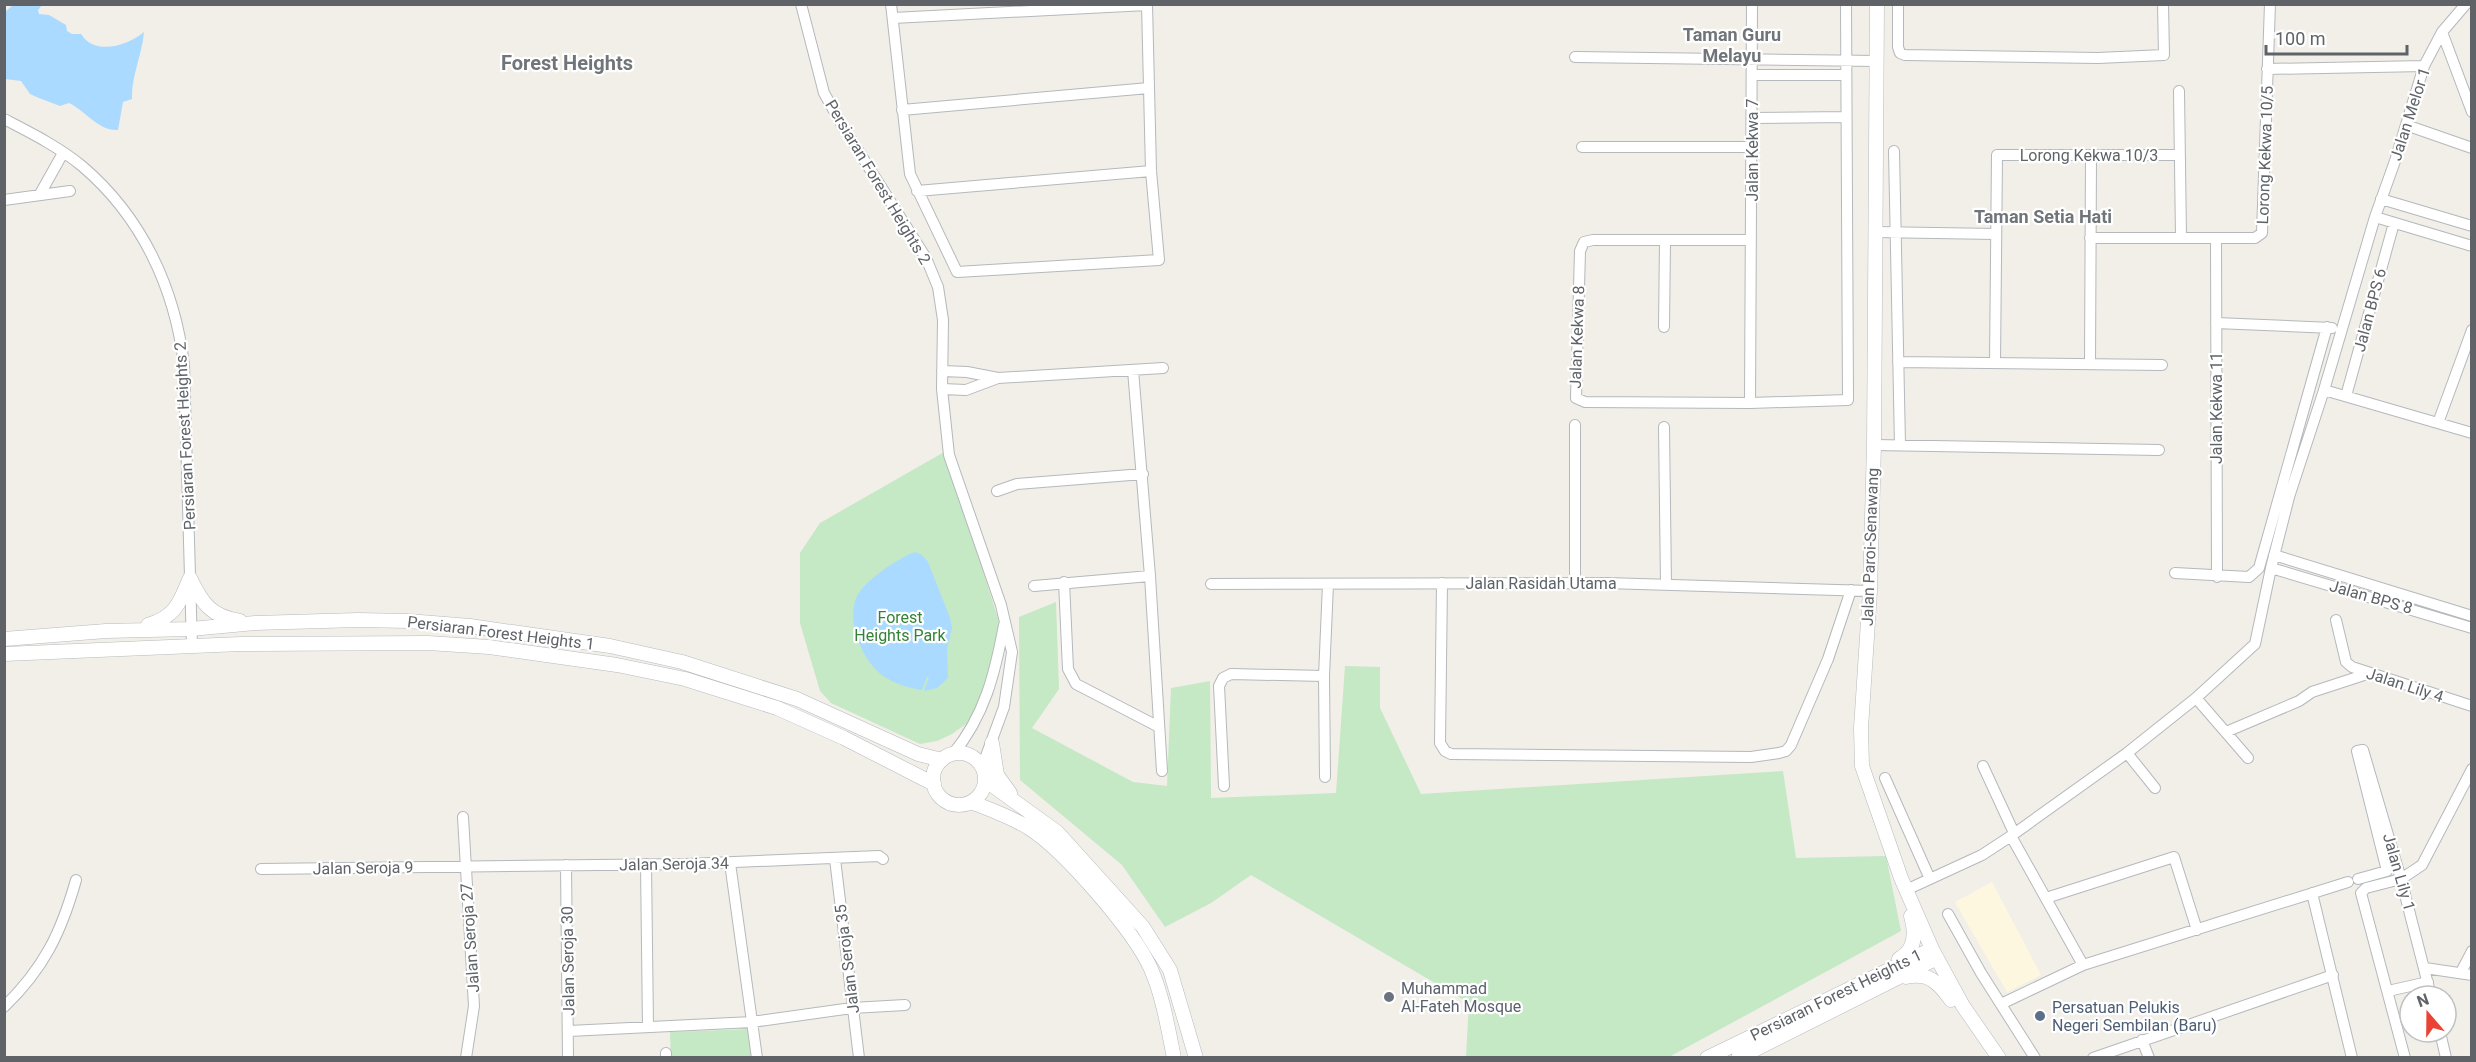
<svg xmlns="http://www.w3.org/2000/svg" width="2476" height="1062" font-family="Roboto,sans-serif">
<rect width="100%" height="100%" fill="#f1efe8"/>
<path fill="#fef7e0" d="M1992,882L2041,975L2007,992L1955,902Z"/>
<path fill="#c5e8c5" d="M946,451L999,622L990,671L973,713L966,724L952,734L937,741L920,744L831,703L820,691L800,623V553L820,523Z
M1056,602L1059,689L1032,728L1133,782L1167,786L1171,688L1210,681L1211,798L1336,793L1345,666L1380,667V708L1421,794L1783,771L1796,858L1886,856L1901,931L1669,1057H1466L1469,1003L1251,875L1211,903L1165,927L1122,865L1020,780L1019,617Z
M751,1029L755,1057H671L670,1032Z"/>
<path fill="#aadaff" d="M13,5H42L38,10L39,14L49,15L66,25L67,31L72,34H81C95,56 127,46 144,32C142,55 131,77 132,99L123,102L118,130C98,131 86,111 69,103L60,106L39,98L30,94L21,81L5,79V12Z
M915,552L922,555L928,562L950,618L952,628L947,649L948,678L937,688L924,691L929,677H927L922,690C885,684 866,668 856,633C853,623 852,611 855,601C860,583 898,558 915,552Z"/>
<g fill="none" stroke-linecap="round" stroke-linejoin="round">
<defs>
<path id="street" d="M801,4L824,93L842,125L926,258L938,287L943,320L942,389L949,455L1001,605L1012,652L1004,707L982,767
M891,4L910,174L957,272L1159,260L1151,171L1147,4
M1898,4V47L1900,53L1905,55L2098,58L2164,55L2163,4
M893,18L1147,5
M2442,32L2472,112
M1575,57L1876,61
M2267,69L2424,66
M1752,75H1846
M2179,91L2181,238
M902,110L1149,88
M1752,118L1846,117
M4,119C31,133 59,147 82,166C142,217 175,288 184,365L192,647
M2406,125L2472,148
M1582,147H1752
M1894,151L1900,445
M917,191L1151,171
M40,194L63,153
M2381,199L2472,226
M4,200L70,191
M2375,217L2472,246
M1875,232L1996,234
M2090,238H2255L2262,233L2270,4
M2216,238L2217,577
M1751,240H1593L1584,242L1580,251L1576,398L1585,402L1750,403L1848,400L1846,4
M2216,323L2332,328
M1664,327L1665,241
M1898,362L2162,365
M1995,363L1997,155H2180
M2090,364L2091,155
M1133,370L1150,576L1162,771
M942,371L967,372L998,378L1163,368
M942,389L966,390L998,378
M2324,390L2472,433
M2346,396L2394,223
M1750,403L1752,4
M2438,423L2472,330
M1575,425V583
M1664,427L1666,585
M1874,445L2159,450
M997,491L1017,484L1143,474
M2274,555L2472,616
M2271,568L2472,628
M2175,573L2249,577L2259,568L2327,327
M1064,582L1068,669L1076,684L1159,727
M1442,583L1440,743L1445,751L1451,754L1751,757L1779,753L1786,751L1791,745L1828,659L1851,590
M1211,584L1606,583L1870,591
M1034,586L1150,576
M2336,620L2346,662L2352,667L2472,706
M2196,698L2248,758
M2226,732L2299,701L2312,692L2370,673
M2127,753L2155,788
M953,754C985,715 995,673 1004,625
M1983,766L2014,833
M1325,777L1324,676L1328,584
M1885,778L1930,879
M1224,786L1219,686L1223,678L1231,674L1324,676
M463,817L474,1006L466,1058
M2011,836L2083,965
M835,859L859,1058
M730,863L757,1058
M646,864L648,1027
M566,865L568,1058
M261,869L687,864L879,856L883,859
M2358,879L2387,871L2357,751L2363,750L2401,879L2431,996
M1906,890L1982,855L2011,836L2127,753L2196,698L2255,644L2271,568L2289,497L2324,390L2375,217L2395,161L2424,66L2442,32L2466,4
M2312,893L2352,1058
M2046,898L2174,857L2197,930
M1948,914L1981,973L2035,1058
M2425,968L2472,975
M2461,972L2472,951
M2388,991L2428,982
M2001,1004L2083,965L2348,882
M4,1007C44,968 61,933 76,880
M569,1031L752,1022L852,1008L905,1005
M2440,1032L2446,1058
M2142,1040L2149,1058
M666,1058V1053
M2093,1058L2333,975
M2405,1058L2361,893L2366,888L2401,879L2422,865L2472,769"/>
<path id="secondary" d="M1877,4L1874,445L1870,591L1861,728L1862,766L1901,878L1932,949L1963,1006L1999,1058
M190,578C202,603 210,616 240,621
M148,625C176,616 179,604 190,578
M4,639L106,631L191,629L255,623L358,620L408,621L470,626L610,646L682,662L797,699L918,754L942,760
M4,654L241,644L428,643L489,647L617,665L685,679L777,708L844,738L934,784
M992,743L997,775L1010,793
M933 779a26 26 0 1 1 52 0a26 26 0 1 1-52 0Z
M985,780L1057,832L1143,927L1170,970L1196,1058
M971,802C991,810 1011,817 1029,828C1064,850 1134,931 1151,969C1163,997 1168,1028 1174,1058
M1899,959C1916,950 1916,933 1911,916
M1906,977C1929,972 1939,983 1951,1000
M1707,1058L1932,949
M1738,1058L1937,958"/>
</defs>
<use href="#street" stroke="#b5b8bc" stroke-width="12"/>
<use href="#secondary" stroke="#b6babf" stroke-width="15"/>
<use href="#street" stroke="#fff" stroke-width="10"/>
<use href="#secondary" stroke="#fff" stroke-width="14"/>
</g>
<circle fill="#6b7280" stroke="#fff" stroke-width="2" cx="1389" cy="997" r="6"/>
<circle fill="#5c6f8a" stroke="#fff" stroke-width="2" cx="2040" cy="1016" r="6"/>
<g text-anchor="middle" dominant-baseline="central" stroke-width="4.5" stroke-linejoin="round" paint-order="stroke">
<g font-size="16" fill="#5f6368" stroke="#fff">
<text transform="translate(2410 114) rotate(-72)">Jalan Melor 1</text>
<text transform="translate(1752 150) rotate(-90)">Jalan Kekwa 7</text>
<text x="2089" y="155">Lorong Kekwa 10/3</text>
<text transform="translate(2265 155) rotate(-88)">Lorong Kekwa 10/5</text>
<text transform="translate(878 182) rotate(59)">Persiaran Forest Heights 2</text>
<text transform="translate(2370 310) rotate(-75)">Jalan BPS 6</text>
<text transform="translate(1577 337) rotate(-88)">Jalan Kekwa 8</text>
<text transform="translate(2216 408) rotate(-90)">Jalan Kekwa 11</text>
<text transform="translate(185 436) rotate(-93)">Persiaran Forest Heights 2</text>
<text transform="translate(1870 547) rotate(-88)">Jalan Paroi-Senawang</text>
<text x="1541" y="583">Jalan Rasidah Utama</text>
<text transform="translate(2371 597) rotate(16)">Jalan BPS 8</text>
<text transform="translate(501 633) rotate(7)">Persiaran Forest Heights 1</text>
<text transform="translate(2405 685) rotate(18)">Jalan Lily 4</text>
<text transform="translate(674 864) rotate(-1)">Jalan Seroja 34</text>
<text transform="translate(363 868) rotate(-1)">Jalan Seroja 9</text>
<text transform="translate(2399 872) rotate(74)">Jalan Lily 1</text>
<text transform="translate(470 938) rotate(-94)">Jalan Seroja 27</text>
<text transform="translate(847 959) rotate(-97)">Jalan Seroja 35</text>
<text transform="translate(568 961) rotate(-91)">Jalan Seroja 30</text>
<text transform="translate(1836 995) rotate(-26)">Persiaran Forest Heights 1</text>
</g>
<g font-size="16" fill="#348238" stroke="#fff">
<text x="900" y="617">Forest<tspan x="900" dy="18">Heights Park</tspan></text>
</g>
<g font-size="16" fill="#5b616d" stroke="#fff" text-anchor="start">
<text x="1401" y="988">Muhammad<tspan x="1401" dy="18">Al-Fateh Mosque</tspan></text>
</g>
<g font-size="16" fill="#4e5e75" stroke="#fff" text-anchor="start">
<text x="2052" y="1007">Persatuan Pelukis<tspan x="2052" dy="18">Negeri Sembilan (Baru)</tspan></text>
</g>
<g font-size="18" font-weight="bold" fill="#70757a" stroke="#fff">
<text x="1732" y="34">Taman Guru<tspan x="1732" dy="21">Melayu</tspan></text>
<text x="2043" y="216">Taman Setia Hati</text>
</g>
<g font-size="20" font-weight="bold" fill="#70757a" stroke="#fff">
<text x="567" y="63">Forest Heights</text>
</g>
</g>
<rect width="2476" height="1062" fill="none" stroke="#5f6368" stroke-width="12"/>
<g transform="translate(2428 1014) rotate(340)"><circle r="28" fill="#ffffff" stroke="#bfc1c3" stroke-width="1.5"/>
<path d="M0-4.5L10 22L0 15L-10 22Z" fill="#ea4335"/>
<text y="-9" font-size="16" font-weight="bold" text-anchor="middle" fill="#5f6368">N</text>
</g>
<path d="M2266 45v9h141v-9" fill="none" stroke="#5f6368" stroke-width="3"/>
<text x="2275" y="45" font-size="18" fill="#5f6368" stroke="#ffffff" stroke-width="4.5" paint-order="stroke">100 m</text>
</svg>
